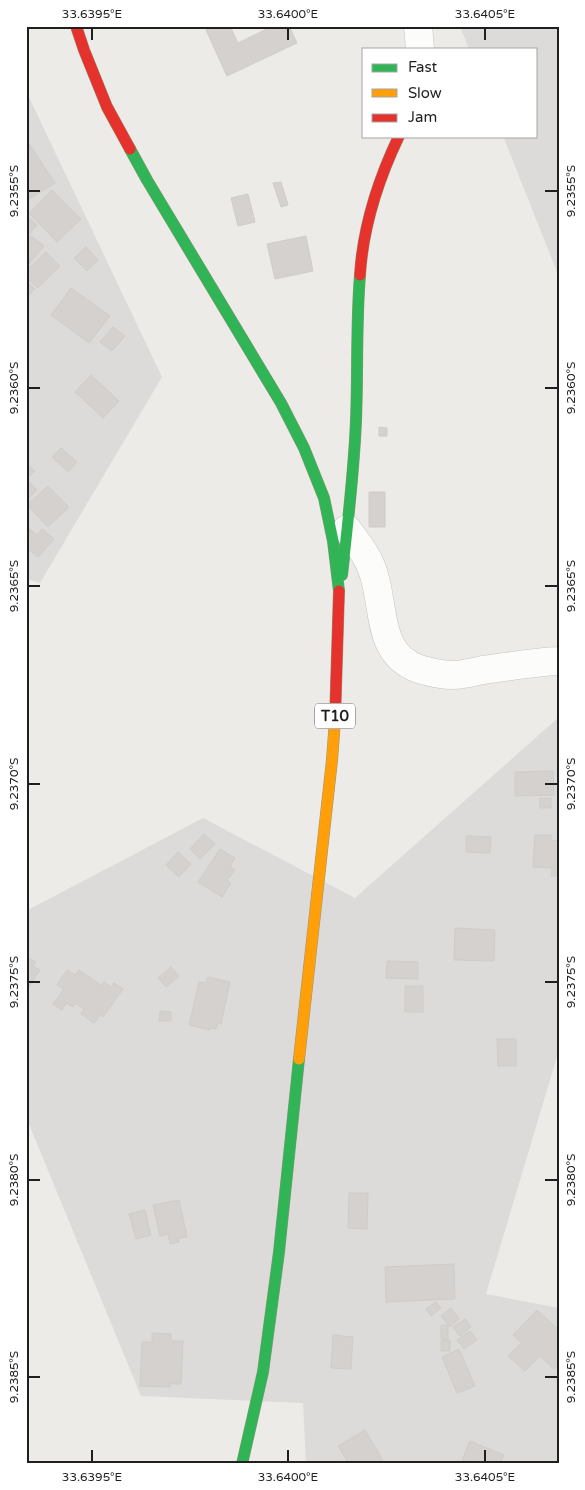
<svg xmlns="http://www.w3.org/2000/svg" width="585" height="1490" font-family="'Varela Round',sans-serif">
<rect width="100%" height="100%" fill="#edebe7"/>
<path fill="#dcdbd9" d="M460,26H559V277L503,136H536V49H469Z
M26,91L162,377L40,583L26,579Z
M559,717V1050L486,1294L559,1308V1464H306L303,1403L141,1396L26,1117V911L203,818L355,898Z"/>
<path fill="#d4d1ce" stroke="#d0ccc8" d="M215,26H230L238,43L273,26H289L297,43L227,76L206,30Z
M26,139L55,183L26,201Z
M281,182L288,205L281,207L273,183Z
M52,190L81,219L57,242L29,213Z
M248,194L255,222L238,226L231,198Z
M26,215L37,225L26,238Z
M31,236L44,246L29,264L26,262V241Z
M306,236L313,271L275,279L267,244Z
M86,247L98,260L87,271L74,258Z
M46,252L60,266L38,288L26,277V271Z
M26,282L35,289L26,298Z
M71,288L110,316L89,343L51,315Z
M113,327L125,336L112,351L100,342Z
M91,375L119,401L103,418L75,392Z
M379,427L387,428V436H379Z
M61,448L77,462L68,472L52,457Z
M26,463L35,471L26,479L37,490L26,501Z
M48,486L69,507L48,527L27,505Z
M369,492H385V527H369Z
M26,526L37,535L42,529L54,539L38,557L26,547Z
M553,771L554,795L515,796V772Z
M540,798H551V808H540Z
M204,834L215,844L200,859L190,849Z
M535,835H551V840L559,841V876H551L552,868L533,867Z
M466,836L491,837L490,853L466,852Z
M220,849L235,858L230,867L235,870L227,880L231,883L222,897L198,882Z
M178,852L191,864L179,877L166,865Z
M455,928L495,930L494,961L454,960Z
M26,957L36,962L33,966L40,970L26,991Z
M387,961L418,962V979L386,978Z
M171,967L179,976L166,987L158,978Z
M67,970L75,975L79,970L102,986L104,982L111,987L114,983L123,989L103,1017L100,1015L94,1023L81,1014L84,1009L75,1003L73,1007L66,1003L62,1010L53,1004L64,989L57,985Z
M208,977L230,982L221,1024L218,1023L216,1029L211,1028L210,1030L189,1025L199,982L206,983Z
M405,986H423V1012H405Z
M160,1011L171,1012V1021H159Z
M497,1039H516V1066H498Z
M349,1193H368L367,1229L348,1228Z
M179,1200L187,1237L178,1238L179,1242L170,1244L168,1234L160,1236L153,1205Z
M145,1210L151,1235L136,1239L129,1214Z
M454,1264L455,1299L386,1302L385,1267Z
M436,1302L441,1308L431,1316L426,1309Z
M451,1308L459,1319L450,1327L441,1316Z
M537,1310L559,1330V1364L554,1369L540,1356L525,1371L508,1356L521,1343L513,1335Z
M465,1319L471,1327L460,1336L453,1327Z
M441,1325H448V1339H441Z
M470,1331L477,1340L464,1349L457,1340Z
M152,1333L171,1334V1341H183L181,1384H170V1387L140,1386L142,1342H152Z
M333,1335L353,1337L351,1369L331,1368Z
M441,1340H450V1351H441Z
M459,1349L475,1386L457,1393L442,1357Z
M365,1430L385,1464H349L338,1446Z
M470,1441L504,1455L500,1464H472L462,1460Z"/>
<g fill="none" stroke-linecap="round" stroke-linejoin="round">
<defs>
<path id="street" d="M418,26L420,49
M347,529C358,544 369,557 374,575C385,610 377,654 419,669C429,672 442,675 453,675C463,675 473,672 483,670C508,667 533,662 559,661"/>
<path id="fast" d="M130,149L147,180L281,403L304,448L324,498L333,541L339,591
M342,575C348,523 354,472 356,420C358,371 356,323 360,275
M242,1464L263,1372L279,1252L299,1059"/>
<path id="slow" d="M299,1059L332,760L335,720"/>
<path id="jam" d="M76,26L84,50L107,107L130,149
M360,275C363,226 378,180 399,136
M335,720L339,591"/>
</defs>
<use href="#street" stroke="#c6c5c3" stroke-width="29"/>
<use href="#fast" stroke="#96967f" stroke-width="12"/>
<use href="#slow" stroke="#96967f" stroke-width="12"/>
<use href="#jam" stroke="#96967f" stroke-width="12"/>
<use href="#street" stroke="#fcfcfb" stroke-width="28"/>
<use href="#fast" stroke="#30b455" stroke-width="11"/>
<use href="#slow" stroke="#ff9f0a" stroke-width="11"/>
<use href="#jam" stroke="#e5322d" stroke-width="11"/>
</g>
<path fill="none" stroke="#1f1f1f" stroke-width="2" d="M92,28V40M288,28V40M485,28V40M28,191H40M545,191H558M28,388H40M545,388H558M28,586H40M545,586H558M28,784H40M545,784H558M28,982H40M545,982H558M28,1180H40M545,1180H558M28,1377H40M545,1377H558M92,1450V1462M288,1450V1462M485,1450V1462"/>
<g text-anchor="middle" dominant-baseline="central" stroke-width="5" stroke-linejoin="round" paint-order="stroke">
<rect fill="#fff" stroke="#626262" stroke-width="1" x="315" y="703.5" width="40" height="25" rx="4"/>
<g font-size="15" font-weight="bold" fill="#1f1f1f">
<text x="335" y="716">T10</text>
</g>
</g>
<rect width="585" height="1490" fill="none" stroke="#ffffff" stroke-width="55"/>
<rect x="362" y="48" width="175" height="90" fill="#ffffff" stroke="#a5a5a5"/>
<rect x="372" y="64" width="25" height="8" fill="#30b455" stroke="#a5a5a5"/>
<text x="408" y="72" font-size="15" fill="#1f1f1f">Fast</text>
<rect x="372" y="89" width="25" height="8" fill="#ff9f0a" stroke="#a5a5a5"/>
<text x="408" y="98" font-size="15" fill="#1f1f1f">Slow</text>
<rect x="372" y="114" width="25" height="8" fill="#e5322d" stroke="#a5a5a5"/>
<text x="408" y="122" font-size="15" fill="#1f1f1f">Jam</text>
<rect x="28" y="28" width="530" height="1434" fill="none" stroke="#1f1f1f" stroke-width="2"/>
<g font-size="12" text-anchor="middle" fill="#1f1f1f">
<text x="92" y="18">33.6395°E</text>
<text x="288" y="18">33.6400°E</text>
<text x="485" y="18">33.6405°E</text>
<text transform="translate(14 191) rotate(-90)" y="4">9.2355°S</text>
<text transform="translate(571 191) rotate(-90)" y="4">9.2355°S</text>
<text transform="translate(14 388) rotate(-90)" y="4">9.2360°S</text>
<text transform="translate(571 388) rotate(-90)" y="4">9.2360°S</text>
<text transform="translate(14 586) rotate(-90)" y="4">9.2365°S</text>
<text transform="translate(571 586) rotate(-90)" y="4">9.2365°S</text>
<text transform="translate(14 784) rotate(-90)" y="4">9.2370°S</text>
<text transform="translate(571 784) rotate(-90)" y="4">9.2370°S</text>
<text transform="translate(14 982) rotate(-90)" y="4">9.2375°S</text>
<text transform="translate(571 982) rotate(-90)" y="4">9.2375°S</text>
<text transform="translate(14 1180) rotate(-90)" y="4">9.2380°S</text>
<text transform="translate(571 1180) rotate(-90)" y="4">9.2380°S</text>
<text transform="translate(14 1377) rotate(-90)" y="4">9.2385°S</text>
<text transform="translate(571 1377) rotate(-90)" y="4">9.2385°S</text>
<text x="92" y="1481">33.6395°E</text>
<text x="288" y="1481">33.6400°E</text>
<text x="485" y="1481">33.6405°E</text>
</g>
</svg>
